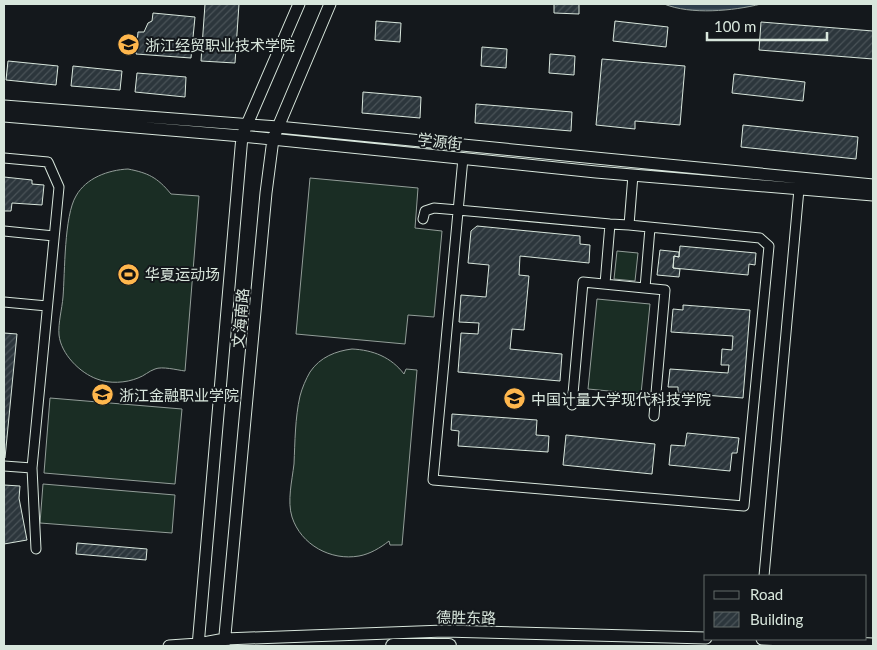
<svg xmlns="http://www.w3.org/2000/svg" width="877" height="650" font-family="Lato,'Noto Sans SC',sans-serif">
<defs>
<pattern id="water-rules" width="6" height="5" patternUnits="userSpaceOnUse" patternTransform="scale(1.25)"><rect width="6" height="5" fill="#2f3f4d"/><path d="M0 2.5h6" fill="none" stroke="#4c5b66"/></pattern>
<pattern id="building-hatch" width="6" height="6" patternUnits="userSpaceOnUse" patternTransform="scale(1.25)"><rect width="6" height="6" fill="#2c363c"/><path d="M-1 1l2-2M0 6l6-6M5 7l2-2" fill="none" stroke="#4a5358"/></pattern>
</defs>
<rect width="100%" height="100%" fill="#14181c"/>
<path fill="#1a2d24" stroke="#939e99" d="M128,169C148,173 157,177 171,194L199,196L185,371C177,370 162,366 155,369C149,371 144,376 138,378C126,383 109,384 97,379C80,373 61,354 59,335C58,323 62,309 63,297C65,272 64,216 76,196C86,178 108,170 128,169Z
M310,178L418,188L415,228L442,231L434,317L408,315L405,344L296,334Z
M617,251L638,253L635,281L614,279Z
M597,299L650,304L641,394L588,389Z
M352,349C373,350 391,357 404,374L406,369L417,370L402,545H390L389,541C380,548 370,554 359,556C331,561 301,545 292,517C287,501 292,481 294,464C295,442 295,418 300,396C302,388 306,379 310,372C320,357 336,351 352,349Z
M50,398L182,409L175,484L44,473Z
M43,484L175,495L172,533L40,523Z"/>
<path fill="url(#water-rules)" stroke="#939e99" d="M664,4H761C733,11 691,15 664,4Z"/>
<path fill="url(#building-hatch)" stroke="#d8e6dc" d="M205,4H239L235,63L201,61Z
M554,4H579V14L554,13Z
M153,13L195,17L191,58L136,54L138,32H144L148,23L152,21Z
M376,21L401,23L400,42L375,40Z
M615,21L668,27L666,47L613,41Z
M761,22L873,31V59L759,50Z
M482,47L507,49L506,68L481,66Z
M550,54L575,56L574,75L549,73Z
M602,59L685,66L680,125L635,121V129L596,125Z
M8,61L58,66L56,85L6,80Z
M73,66L122,71L120,90L71,86Z
M137,73L186,77L185,97L135,92Z
M734,74L805,82L803,101L732,93Z
M363,92L421,97L420,118L362,113Z
M476,104L572,112L571,131L475,123Z
M743,125L858,137L856,159L741,147Z
M4,177L32,180V184L44,185L42,205L12,203L11,211H4Z
M477,226L580,236V244L590,245L589,263L520,256L519,275L529,276L524,330L512,329L510,349L562,354L560,381L458,372L461,333L478,334L479,323L459,322L461,295L486,297L489,265L468,263L471,231Z
M680,246L756,253L755,265L749,264L748,275L673,268L674,256L679,257Z
M660,250L679,252V257L674,256L673,268L680,269L679,277L657,275Z
M683,305L750,310L743,398L678,393V387H668L670,369L728,373L729,365H721L722,349L732,350L733,336L671,332L673,309L683,310Z
M4,333L17,334L5,458H4Z
M452,414L537,420L536,435L549,436L548,452L458,446L459,431L451,430Z
M687,433L739,438L737,453H732L730,471L669,465L671,445L685,446Z
M566,435L655,444L652,474L563,465Z
M4,485L20,486L19,498L27,540L4,544Z
M77,543L147,549L146,560L76,554Z"/>
<g fill="none" stroke-linecap="round" stroke-linejoin="round">
<defs>
<path id="minor" d="M4,158L48,162L59,187L32,468L36,549
M423,219L425,211L434,208L458,210L610,224L629,225L760,238L769,246L744,506L433,480L463,158
M629,225L633,175
M4,231L54,236
M605,284L610,224
M645,288L650,228
M4,302L47,306
M572,405L583,282L665,290L654,416
M4,466L32,468
M764,576L799,189"/>
<path id="major" d="M4,106L278,127L873,185
M4,116L242,136L596,172L873,195
M762,639L873,644
M169,646L198,644L225,639L444,631L706,638
M198,646L242,136L299,4
M224,646L266,193L273,139L330,4"/>
<path id="highway" d="M393,646H449"/>
</defs>
<use href="#minor" stroke="#d8e6dc" stroke-width="11"/>
<use href="#major" stroke="#d8e6dc" stroke-width="13"/>
<use href="#highway" stroke="#d8e6dc" stroke-width="16"/>
<use href="#minor" stroke="#14181c" stroke-width="9"/>
<use href="#major" stroke="#14181c" stroke-width="11"/>
<use href="#highway" stroke="#14181c" stroke-width="14"/>
</g>
<defs>
<symbol id="university-disc" viewBox="-11 -11 22 22"><circle r="9.5" fill="#ffb74d" stroke="#14181c"/><path d="M0-5L7-2L0 1L-7-2ZM-4 1L0 2.5L4 1V4Q0 6-4 4Z" fill="#111"/></symbol>
<symbol id="stadium-disc" viewBox="-11 -11 22 22"><circle r="9.5" fill="#ffb74d" stroke="#14181c"/><path d="M0-5a6.5 5 0 1 0 0 10a6.5 5 0 1 0 0-10ZM-3.5-1.8h7v3.6h-7Z" fill="#111"/></symbol>
</defs>
<g fill-rule="evenodd">
<use href="#university-disc" x="116" y="32" width="25" height="25"/>
<use href="#stadium-disc" x="116" y="262" width="25" height="25"/>
<use href="#university-disc" x="90" y="382" width="25" height="25"/>
<use href="#university-disc" x="502" y="386" width="25" height="25"/>
</g>
<g text-anchor="middle" dominant-baseline="central" stroke-width="4" stroke-linejoin="round" paint-order="stroke">
<g font-size="15" fill="#d8e6dc" stroke="#14181c" text-anchor="start">
<text x="145" y="45">浙江经贸职业技术学院</text>
<text x="145" y="274">华夏运动场</text>
<text x="119" y="395">浙江金融职业学院</text>
<text x="531" y="399">中国计量大学现代科技学院</text>
</g>
<g font-size="15" fill="#d8e6dc" stroke="#14181c">
<text transform="translate(440 141) rotate(6)">学源街</text>
<text transform="translate(240 318) rotate(-85)">文海南路</text>
<text transform="translate(466 617) rotate(1)">德胜东路</text>
</g>
</g>
<rect width="877" height="650" fill="none" stroke="#d8e6dc" stroke-width="10"/>
<rect x="704" y="575" width="162" height="65" fill="#14181c" stroke="#626a69"/>
<rect x="714" y="591" width="25" height="8" fill="#14181c" stroke="#626a69"/>
<text x="750" y="600" font-size="15" fill="#d8e6dc">Road</text>
<rect x="714" y="612" width="25" height="15" fill="url(#building-hatch)" stroke="#626a69"/>
<text x="750" y="625" font-size="15" fill="#d8e6dc">Building</text>
<path d="M707 32v8h120v-8" fill="none" stroke="#d8e6dc" stroke-width="2.5"/>
<text x="714" y="32" font-size="15" fill="#d8e6dc" stroke="#14181c" stroke-width="4" paint-order="stroke">100 m</text>
</svg>
